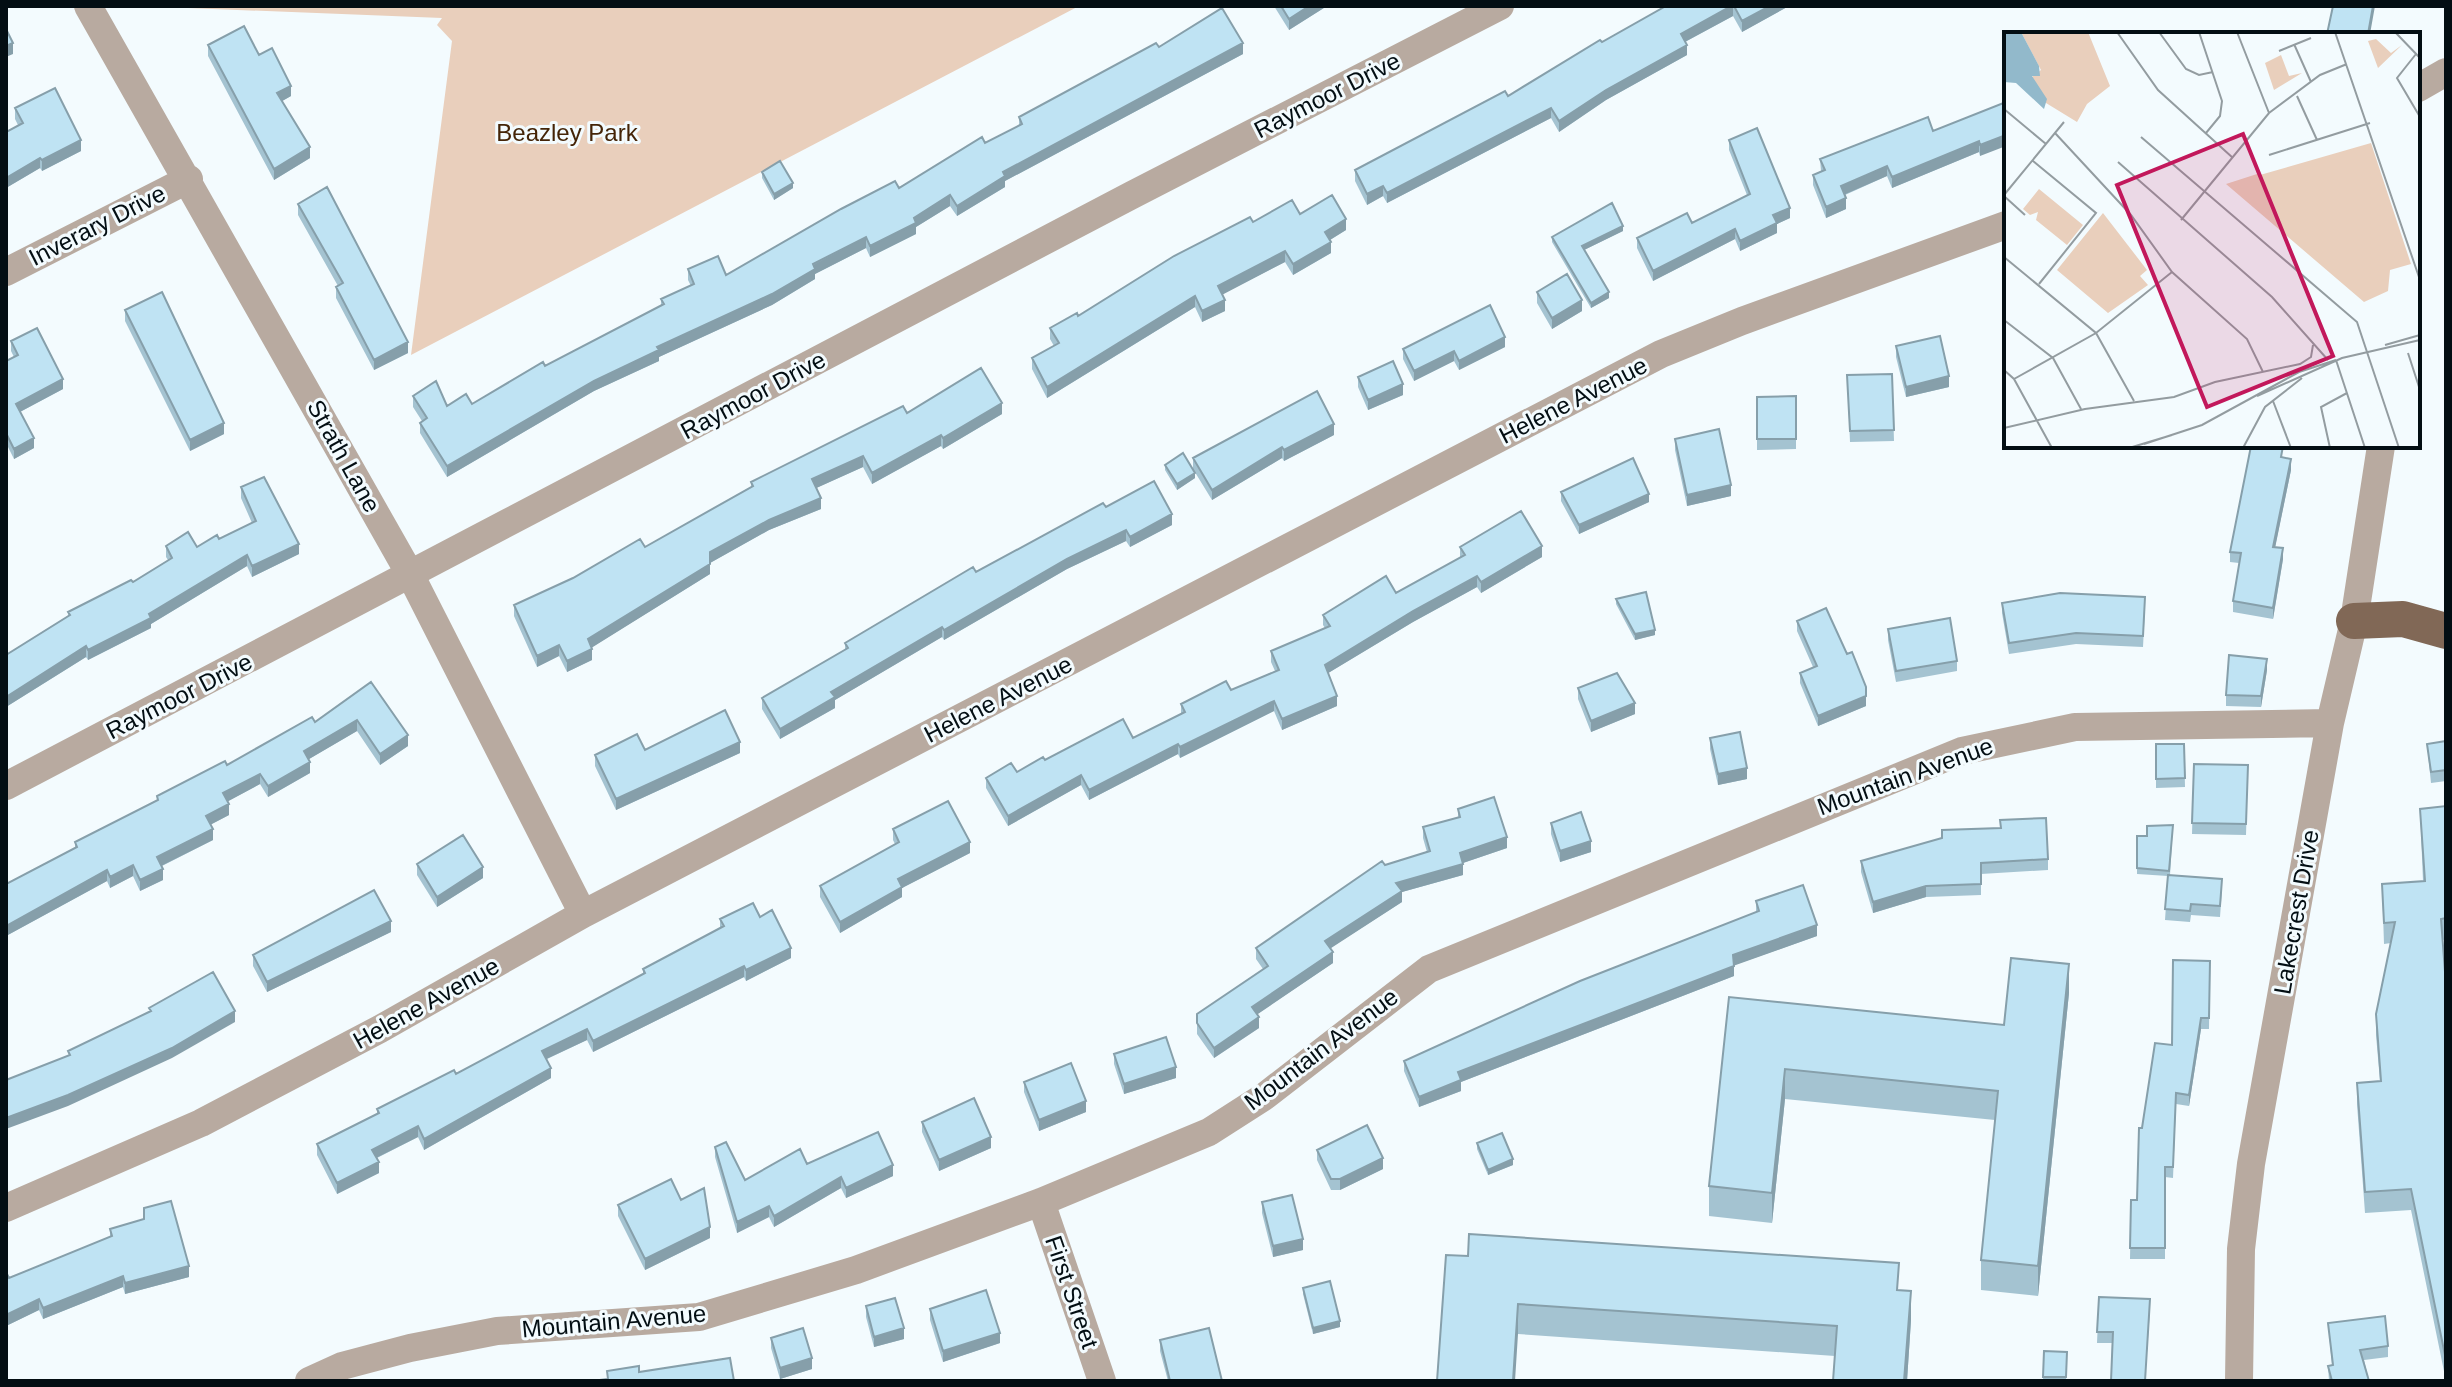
<svg xmlns="http://www.w3.org/2000/svg" width="2452" height="1387" font-family="Arial,sans-serif">
<rect width="100%" height="100%" fill="#f3fbfe"/>
<path fill="#e9cfbc" d="M138,6H1079L411,355L452,41L437,25L442,18Z"/>
<g fill="none" stroke-linecap="round" stroke-linejoin="round">
<path stroke="#b8aaa0" stroke-width="28" d="M88,6L411,576L583,914
M2418,88L2446,72
M6,272L189,179
M6,786L1132,195L1500,6
M1041,1202L1102,1381
M6,1208L201,1123L380,1029L583,914L1661,354L1742,321L2006,225
M309,1381L342,1366L410,1348L497,1331L699,1317L856,1270L1041,1202L1209,1132L1265,1096L1429,969L1962,751L2075,727L2330,723
M2239,1381L2241,1249L2251,1164L2330,723L2354,621L2381,446"/>
<path stroke="#816856" stroke-width="36" d="M2354,621L2403,619L2446,631"/>
</g>
<path fill="#a4c3d1" d="M1274,6H1327L1289,30Z
M1666,6H1789L1742,32L1733,16L1685,42L1687,55L1606,100L1559,132L1551,118L1387,203L1383,196L1367,205L1355,181V170L1508,96Z
M208,45L259,55L291,96L282,101L310,158L274,180L208,56Z
M1159,47L1243,54L1005,181V187L957,216L950,206L916,227V234L870,257L866,248L815,274V279L772,305L659,357V361L594,391L447,477L420,433V423L422,421L413,407V396L447,406L472,404L661,306V299L691,286L688,280V269L726,275L1019,126V117Z
M2006,102L1980,156L1979,152L1892,188L1887,176L1845,195L1846,209L1826,218L1813,185V175L1821,171L1820,159L1933,131Z
M15,108L81,151L42,171L40,168L6,188V132L18,125L15,119Z
M1729,140L1790,218L1777,224V233L1740,251L1735,239L1653,281L1637,248V238L1692,223L1747,195L1729,150Z
M762,172L793,188L774,200L762,178Z
M298,204L408,353L374,370L336,298V287L338,286L298,215Z
M1300,214L1346,230L1330,240L1331,253L1293,275L1285,262L1222,294L1225,311L1202,322L1195,307L1047,398L1032,369V358L1054,346L1050,339V328L1078,316L1253,222Z
M1623,231L1584,250L1609,298L1591,308L1552,242V237Z
M1537,292L1582,311L1552,329L1537,303Z
M125,310L224,434L190,451L125,321Z
M11,341L63,389L20,412L34,448L14,459L6,443V361L14,357L11,351Z
M1896,346L1949,387L1906,397L1896,357Z
M1505,347L1459,370L1454,361L1414,381L1403,359V349Z
M1892,374L1894,441L1850,442L1847,375Z
M1358,377L1403,395L1368,410L1358,387Z
M1796,396V449L1757,450V397Z
M907,413L1002,414L943,449L941,446L872,484L863,467L816,488L821,509L769,530L710,563V574L592,647V660L567,672L559,656L537,667L514,616V605L645,547L751,487V482Z
M1334,435L1284,461L1282,458L1212,500L1193,469V458Z
M1675,439L1731,496L1687,506L1675,450Z
M2283,457L2291,470L2275,547L2283,559L2273,619L2233,612V601L2239,563L2230,562V552Z
M1165,465L1195,478L1177,490L1165,470Z
M241,487L299,554L252,577L247,566L151,624V628L88,660L86,657L6,707V655L68,616V612L133,582L168,560L166,557V546L197,547L219,539L252,523L241,498Z
M1561,492L1649,502L1579,534L1561,501Z
M1106,507L1172,525L1130,547L1126,541L1067,569L944,640L942,637L835,700V708L780,739L762,709V698L845,650V643L976,572Z
M1460,547L1542,557L1481,593L1477,587L1413,622L1328,673L1337,706L1282,730L1274,711L1180,758L1178,754L1089,800L1081,785L1008,826L986,788V778L1017,772L1045,760L1133,738L1181,714V704L1231,690L1275,671L1271,662V651L1325,628L1323,625V615L1396,593L1460,558Z
M1616,599L1655,635L1635,640L1616,604Z
M2002,603L2145,608L2143,647L2076,644L2009,654L2002,613Z
M1797,621L1866,706L1818,726L1800,683V673L1813,667L1797,631Z
M1888,629L1957,661V671L1896,682L1888,640Z
M2267,670L2261,707L2226,706V695Z
M371,682L408,746L380,765L357,731L309,759L310,773L268,797L260,784L228,801L229,815L210,825L213,840L162,866L163,880L140,891L133,876L110,888L107,881L6,936V884L75,848V842L157,800V796L227,765L315,722Z
M1578,688L1635,714L1591,732L1578,699Z
M1710,738L1747,779L1718,785L1710,749Z
M2446,741V781L2431,783L2427,744Z
M2184,744L2185,787L2156,788V779Z
M645,750L740,753L616,810L595,766V755Z
M2194,764L2248,765L2246,835L2192,834Z
M2446,806V939L2443,940L2446,985V1381L2411,1210L2365,1213L2357,1104V1083L2380,1081L2376,1035V1014L2391,943L2384,944L2382,884L2423,881L2420,809Z
M1458,809L1507,848L1463,863V875L1402,892V902L1330,948L1333,963L1257,1014L1259,1028L1214,1058L1197,1034V1014L1263,969L1256,959V948L1385,865L1427,852L1423,838V827L1458,818Z
M1551,823L1591,852L1560,862L1551,834Z
M2173,825L2170,875L2222,889L2220,917L2191,915L2190,922L2165,920L2168,876L2137,874V836H2147Z
M893,829L970,853L902,888V897L840,933L820,897V886L895,844L893,840Z
M2048,859V870L1981,874V895L1926,897L1873,913L1861,872V861Z
M417,864L483,878L437,907L417,875Z
M1756,901L1817,936L1734,965V976L1461,1082V1091L1419,1107L1404,1071V1061L1756,912Z
M760,917L791,958L746,981L744,977L593,1052L587,1040L547,1059L551,1078L424,1150L418,1137L377,1158L379,1173L337,1194L317,1155V1144L377,1114V1109L456,1074L643,975V969L720,928V919Z
M391,932L267,992L253,966V955Z
M2210,961L2209,1029H2201L2189,1106L2176,1104L2173,1178L2165,1177V1259H2130L2131,1200H2137L2142,1128L2172,1045Z
M2069,993L2038,1296L1981,1290V1260L1995,1120L1785,1099L1772,1223L1709,1216V1186L1729,997L2004,1025Z
M1114,1054L1176,1078L1124,1094L1114,1064Z
M1024,1082L1086,1112L1039,1131L1024,1092Z
M922,1122L991,1148L939,1171L922,1132Z
M1477,1143L1513,1165L1488,1175L1477,1149Z
M715,1147L745,1180L807,1164L893,1176L846,1198L841,1188L774,1227L769,1217L737,1233L715,1157Z
M1317,1150L1383,1169L1340,1190H1331L1317,1160Z
M681,1200L710,1238L645,1270L618,1216V1205Z
M1262,1202L1303,1250L1273,1257L1262,1213Z
M110,1229L189,1277L125,1294L123,1287L43,1319L39,1310L6,1326V1275L9,1278L110,1237Z
M1446,1255L1899,1290L1911,1320L1907,1381H1833L1835,1356L1518,1334Z
M1303,1288L1340,1327L1313,1334L1303,1294Z
M2099,1297L2150,1310L2145,1381H2111L2112,1343H2097Z
M866,1306L904,1339L874,1347L866,1317Z
M930,1309L1000,1343L943,1362L930,1320Z
M2328,1323L2388,1346V1357L2364,1360L2369,1381H2329L2328,1366L2332,1365Z
M771,1338L812,1369L780,1379L771,1348Z
M1160,1340L1222,1381H1168L1160,1351Z
M2044,1351L2067,1352L2066,1381H2043Z"/>
<path fill="#869faa" d="M1309,6H1327L1289,30V19Z
M1731,6H1733V16L1681,44V34Z
M1770,6H1789L1742,32V21Z
M2373,6H2375L2370,34H2368Z
M13,43V54L6,57V46Z
M1243,43V54L1005,181V187L957,216V206L1003,172Z
M1687,45V55L1606,100L1559,132V121L1606,90Z
M291,86V96L277,104V93Z
M1551,108V118L1387,203V193Z
M2006,135V146L1980,156V145Z
M81,140V151L42,171V160Z
M1979,141V152L1892,188V177Z
M310,147V158L274,180V169Z
M40,158V168L6,188V178Z
M1887,166V176L1841,196V186Z
M793,183V188L774,200V194Z
M1383,186V196L1367,205V194Z
M950,195V206L916,227V234L870,257V246Z
M1846,198V209L1826,218V207Z
M1790,208V218L1777,224V233L1740,251V241L1773,215Z
M1346,219V230L1325,243V232Z
M1623,226V231L1582,251V246Z
M1735,229V239L1653,281V271Z
M866,237V248L815,274V279L772,305L659,357V361L594,391L447,477V466L594,381Z
M1331,242V253L1293,275V264Z
M1285,251V262L1218,297V286Z
M1609,292V298L1591,308V303Z
M1195,296V307L1047,398V387Z
M1225,300V311L1202,322V311Z
M1582,300V311L1552,329V318Z
M1505,337V347L1459,370V361Z
M408,342V353L374,370V360Z
M1454,351V361L1414,381V371Z
M1949,376V387L1906,397V387Z
M63,379V389L16,414V404Z
M1403,384V395L1368,410V400Z
M1002,403V414L943,449V438Z
M224,423V434L190,451V440Z
M1334,424V435L1284,461V450Z
M941,435V446L872,484V473Z
M34,438V448L14,459V449Z
M1282,447V458L1212,500V490Z
M863,456V467L812,490V479Z
M2291,459V470L2273,558V547Z
M1195,473V478L1177,490V484Z
M1731,485V496L1687,506V495Z
M1649,494V502L1579,534V525Z
M821,498V509L769,530L710,563V552L769,520Z
M1172,514V525L1130,547V537Z
M1126,530V541L1067,569L944,640V630L1067,559Z
M299,544V554L252,577V566Z
M1542,546V557L1481,593V582Z
M2283,548V559L2273,619V608Z
M247,555V566L151,624V628L88,660V650Z
M710,564V574L588,650V639Z
M1477,576V587L1413,622L1325,675V665L1413,611Z
M942,627V637L835,700V708L780,739V729L831,692Z
M1655,630V635L1635,640V634Z
M559,645V656L537,667V656Z
M86,646V657L6,707V697Z
M592,649V660L567,672V661Z
M2267,659V670L2261,707V696Z
M1337,696V706L1282,730V719Z
M1866,696V706L1818,726V716Z
M1274,701V711L1180,758V747Z
M1635,703V714L1591,732V721Z
M357,720V731L304,762V751Z
M408,735V746L380,765V754Z
M740,742V753L616,810V799Z
M1178,744V754L1089,800V790Z
M310,762V773L268,797V786Z
M1747,768V779L1718,785V774Z
M260,774V784L223,804V793Z
M1081,775V785L1008,826V816Z
M229,804V815L206,827V816Z
M213,829V840L157,868V857Z
M1507,837V848L1460,864V853Z
M1591,841V852L1560,862V851Z
M970,842V853L902,888V897L840,933V922L898,879Z
M1463,864V875L1402,892V902L1325,952V941L1396,883Z
M133,865V876L110,888V877Z
M483,867V878L437,907V897Z
M163,869V880L140,891V880Z
M107,870V881L6,936V926Z
M1926,886V897L1873,913V902Z
M391,921V932L267,992V982Z
M1817,925V936L1733,966V955Z
M791,948V958L746,981V970Z
M1333,952V963L1252,1018V1007Z
M2069,964V993L2038,1296V1266Z
M744,966V977L593,1052V1041Z
M1734,966V976L1461,1082V1091L1419,1107V1097L1458,1072Z
M235,1011V1022L172,1058L68,1106L6,1129V1118Z
M1259,1017V1028L1214,1058V1048Z
M2201,1018V1029L2189,1106V1095Z
M587,1029V1040L542,1061V1051Z
M1176,1067V1078L1124,1094V1084Z
M551,1068V1078L424,1150V1139Z
M1785,1069V1099L1772,1223V1193Z
M1086,1101V1112L1039,1131V1120Z
M418,1126V1137L372,1160V1150Z
M991,1137V1148L939,1171V1160Z
M1383,1158V1169L1340,1190V1179Z
M1513,1159V1165L1488,1175V1170Z
M379,1162V1173L337,1194V1183Z
M893,1165V1176L846,1198V1188Z
M841,1177V1188L774,1227V1216Z
M769,1206V1217L737,1233V1222Z
M710,1227V1238L645,1270V1259Z
M1303,1239V1250L1273,1257V1246Z
M189,1266V1277L125,1294V1283Z
M123,1276V1287L43,1319V1308Z
M1911,1291V1320L1907,1381H1904Z
M39,1299V1310L6,1326V1315Z
M1518,1304V1334L1515,1381H1513Z
M1340,1321V1327L1313,1334V1328Z
M904,1328V1339L874,1347V1337Z
M1000,1333V1343L943,1362V1351Z
M812,1358V1369L780,1379V1368Z"/>
<path fill="#bfe3f3" stroke="#869faa" stroke-width="2" d="M1281,6H1309L1289,19Z
M1666,6H1731L1681,34L1687,45L1606,90L1559,121L1551,108L1387,193L1383,186L1367,194L1355,170L1505,91L1508,96L1600,40L1602,42Z
M1734,6H1770L1742,21Z
M2333,6H2373L2368,34H2327Z
M1222,8L1243,43L1003,172L1005,176L957,206L950,195L914,218L916,223L870,246L866,237L813,264L815,269L772,294L657,347L659,350L594,381L447,466L420,423L427,418L413,396L436,381L447,406L466,394L472,404L543,362L545,366L664,304L661,299L694,284L688,269L718,256L726,275L841,209L895,181L899,188L982,137L985,143L1022,124L1019,117L1156,43L1159,47Z
M244,26L259,55L272,48L291,86L277,93L310,147L274,169L208,45Z
M6,29L13,43L6,46Z
M2285,32V34H2268Z
M55,88L81,140L42,160L40,158L6,178V132L23,123L15,108Z
M2006,102V135L1980,145L1979,141L1892,177L1887,166L1841,186L1846,198L1826,207L1813,175L1825,170L1820,159L1928,117L1933,131Z
M1757,128L1790,208L1773,215L1777,223L1740,241L1735,229L1653,271L1637,238L1687,213L1692,223L1750,194L1729,140Z
M780,161L793,183L774,194L762,172Z
M327,187L408,342L374,360L336,287L343,283L298,204Z
M1332,195L1346,219L1325,232L1331,242L1293,264L1285,251L1218,286L1225,300L1202,311L1195,296L1047,387L1032,358L1059,343L1050,328L1077,313L1078,316L1174,256L1250,217L1253,222L1292,200L1300,214Z
M1612,203L1623,226L1582,246L1609,292L1591,303L1552,237Z
M1567,274L1582,300L1552,318L1537,292Z
M162,292L224,423L190,440L125,310Z
M1490,305L1505,337L1459,361L1454,351L1414,371L1403,349Z
M37,328L63,379L16,404L34,438L14,449L6,433V361L18,355L11,341Z
M1940,336L1949,376L1906,387L1896,346Z
M1393,361L1403,384L1368,400L1358,377Z
M981,368L1002,403L943,438L941,435L872,473L863,456L812,479L821,498L769,520L710,552V564L588,639L592,649L567,661L559,645L537,656L514,605L573,578L640,539L645,547L753,486L751,482L903,406L907,413Z
M1892,374L1894,430L1850,431L1847,375Z
M1317,391L1334,424L1284,450L1282,447L1212,490L1193,458Z
M1796,396V439H1757V397Z
M1719,429L1731,485L1687,495L1675,439Z
M2251,446H2283L2281,457L2291,459L2273,547L2283,548L2273,608L2233,601L2241,553L2230,552Z
M1183,453L1195,473L1177,484L1165,465Z
M1633,458L1649,494L1579,525L1561,492Z
M264,477L299,544L252,566L247,555L149,614L151,618L88,650L86,646L6,697V655L70,615L68,612L131,580L133,582L172,558L166,546L188,532L197,547L217,535L219,539L256,521L241,487Z
M1154,481L1172,514L1130,537L1126,530L1067,559L944,630L942,627L831,692L835,697L780,729L762,698L848,648L845,643L973,567L976,572L1103,503L1106,507Z
M1521,511L1542,546L1481,582L1477,576L1413,611L1325,665L1337,696L1282,719L1274,701L1180,747L1178,744L1089,790L1081,775L1008,816L986,778L1011,763L1017,772L1043,757L1045,760L1123,719L1133,738L1185,712L1181,704L1226,681L1231,690L1279,670L1271,651L1330,626L1323,615L1386,576L1396,593L1465,555L1460,547Z
M1646,592L1655,630L1635,634L1616,599Z
M2060,593L2145,597L2143,636L2076,633L2009,643L2002,603Z
M1826,608L1847,654L1852,652L1866,687V696L1818,716L1800,673L1817,666L1797,621Z
M1950,618L1957,661L1896,671L1888,629Z
M2229,655L2267,659L2261,696L2226,695Z
M1617,673L1635,703L1591,721L1578,688Z
M371,682L408,735L380,754L357,720L304,751L310,762L268,786L260,774L223,793L229,804L206,816L213,829L157,857L163,869L140,880L133,865L110,877L107,870L6,926V884L77,847L75,842L158,800L157,796L225,761L227,765L312,717L315,722Z
M725,710L740,742L616,799L595,755L637,734L645,750Z
M1740,732L1747,768L1718,774L1710,738Z
M2446,741V770L2431,772L2427,744Z
M2156,744H2184L2185,778L2156,779Z
M2194,764L2248,765L2246,824L2192,823Z
M1494,797L1507,837L1460,853L1463,864L1396,883L1402,891L1325,941L1333,952L1252,1007L1259,1017L1214,1048L1197,1023V1014L1268,966L1256,948L1382,861L1385,865L1430,851L1423,827L1460,817L1458,809Z
M948,801L970,842L898,879L902,887L840,922L820,886L899,842L893,829Z
M2446,806V918L2441,919L2446,985V1360L2411,1189L2365,1192L2357,1083L2381,1081L2376,1014L2395,922L2384,923L2382,884L2425,881L2420,809Z
M1581,812L1591,841L1560,851L1551,823Z
M2046,818L2048,859L1981,863V884L1926,886L1873,902L1861,861L1942,838V830L2001,828L2000,820Z
M2173,825L2169,871L2137,868V836H2147V826Z
M463,835L483,867L437,897L417,864Z
M2168,875L2222,879L2220,906L2191,904L2190,911L2165,909Z
M1803,885L1817,925L1733,955L1734,966L1458,1072L1461,1080L1419,1097L1404,1061L1580,981L1759,911L1756,901Z
M374,890L391,921L267,982L253,955Z
M753,903L760,917L772,910L791,948L746,970L744,966L593,1041L587,1029L542,1051L551,1068L424,1139L418,1126L372,1150L379,1162L337,1183L317,1144L379,1113L377,1109L454,1070L456,1074L645,973L643,969L724,926L720,919Z
M2011,958L2069,964L2038,1266L1981,1260L1998,1091L1785,1069L1772,1193L1709,1186L1729,997L2004,1025Z
M2173,960L2210,961L2209,1018H2201L2189,1095L2176,1093L2173,1167H2165V1248H2130L2131,1200H2137L2139,1128H2142L2155,1043L2172,1045Z
M213,972L235,1011L172,1048L68,1095L6,1118V1080L70,1055L68,1051L151,1011L149,1008Z
M1166,1037L1176,1067L1124,1084L1114,1054Z
M1071,1063L1086,1101L1039,1120L1024,1082Z
M974,1098L991,1137L939,1160L922,1122Z
M1367,1125L1383,1158L1340,1179H1331L1317,1150Z
M878,1132L893,1165L846,1188L841,1177L774,1216L769,1206L737,1222L715,1147L726,1142L745,1180L800,1149L807,1164Z
M1502,1133L1513,1159L1488,1170L1477,1143Z
M671,1179L681,1200L704,1188L710,1227L645,1259L618,1205Z
M1292,1195L1303,1239L1273,1246L1262,1202Z
M171,1201L189,1266L125,1283L123,1276L43,1308L39,1299L6,1315V1275L7,1274L9,1278L112,1236L110,1229L144,1219V1208Z
M1469,1234L1899,1263L1897,1290L1911,1291L1904,1381H1833L1837,1326L1518,1304L1513,1381H1437L1446,1255L1468,1256Z
M1330,1281L1340,1321L1313,1328L1303,1288Z
M986,1290L1000,1333L943,1351L930,1309Z
M2099,1297L2150,1299L2145,1381H2111L2113,1332H2097Z
M895,1298L904,1328L874,1337L866,1306Z
M2385,1316L2388,1346L2360,1350L2369,1381H2332L2328,1366L2333,1365L2328,1323Z
M803,1328L812,1358L780,1368L771,1338Z
M1209,1328L1222,1381H1170L1160,1340Z
M2044,1351L2067,1352L2066,1377H2043Z
M730,1358L734,1381H591L608,1379L607,1371L639,1366V1372Z"/>
<g text-anchor="middle" dominant-baseline="central" stroke-width="6" stroke-linejoin="round" paint-order="stroke">
<g font-size="24" fill="#030e13" stroke="#f3fbfe">
<text transform="translate(1327 95) rotate(-27)">Raymoor Drive</text>
<text transform="translate(97 225) rotate(-27)">Inverary Drive</text>
<text transform="translate(753 395) rotate(-28)">Raymoor Drive</text>
<text transform="translate(1573 400) rotate(-27)">Helene Avenue</text>
<text transform="translate(344 456) rotate(61)">Strath Lane</text>
<text transform="translate(179 696) rotate(-27)">Raymoor Drive</text>
<text transform="translate(998 699) rotate(-27)">Helene Avenue</text>
<text transform="translate(1905 776) rotate(-20)">Mountain Avenue</text>
<text transform="translate(2296 912) rotate(-80)">Lakecrest Drive</text>
<text transform="translate(426 1003) rotate(-29)">Helene Avenue</text>
<text transform="translate(1321 1049) rotate(-37)">Mountain Avenue</text>
<text transform="translate(1072 1292) rotate(71)">First Street</text>
<text transform="translate(614 1321) rotate(-5)">Mountain Avenue</text>
</g>
<g font-size="24" fill="#442407" stroke="#f3fbfe">
<text x="567" y="132">Beazley Park</text>
</g>
</g>
<g transform="translate(2004 32)">
<rect width="416" height="416" fill="#f3fbfe"/>
<path d="M17,0H84L106,54L83,72L73,90L42,71L28,45L37,38ZM372,7L387,21L398,13L374,36L364,9ZM277,23L285,44L298,41L270,58L261,31ZM367,111L407,232L386,238L384,259L360,270L222,152L253,142L245,113L256,143ZM35,157L79,193L63,213L32,188L34,180L26,183L19,177ZM99,181L143,238L136,244L144,253L104,281L53,238Z" fill="#e9cfbc"/>
<path d="M0,0H17L35,34L36,44H28L43,67L40,77L12,51L0,50Z" fill="#92b9cb"/>
<path fill="none" stroke="#939ca0" stroke-width="2" d="M113,0L154,58L229,126M155,0L182,37L195,43L209,40M195,0L218,69L216,84L202,101M233,0L265,81M331,0L416,248M391,0L416,26M290,12L307,50M275,19L307,6M412,22L393,46L416,85M293,64L313,108M0,77L42,112M51,101L127,183L168,240L243,307L259,340M137,105L353,290L395,416M265,123L366,91M29,129L92,181L35,252M114,130L268,265L324,328M0,163L60,90M0,164L21,183M177,188L265,81L316,43L343,32M0,225L92,301L130,369M0,288L49,326L77,377M381,313L416,303M404,321L416,358M332,328L361,416M0,338L10,347L48,416M10,347L92,301L168,240M253,364L338,326L416,308M269,369L287,416M0,396L81,377L170,365L211,350L296,332L307,325L309,313M140,412L198,393L295,340L332,328M125,416L168,403M239,416L261,375L298,346M326,416L317,375L343,361"/>
<path fill="#c2185b" fill-opacity="0.15" stroke="#c2185b" stroke-width="4" d="M239,102L329,324L203,375L113,153Z"/>
<rect width="416" height="416" fill="none" stroke="#030e13" stroke-width="4"/>
</g>
<rect width="2452" height="1387" fill="none" stroke="#030e13" stroke-width="16"/>
</svg>
